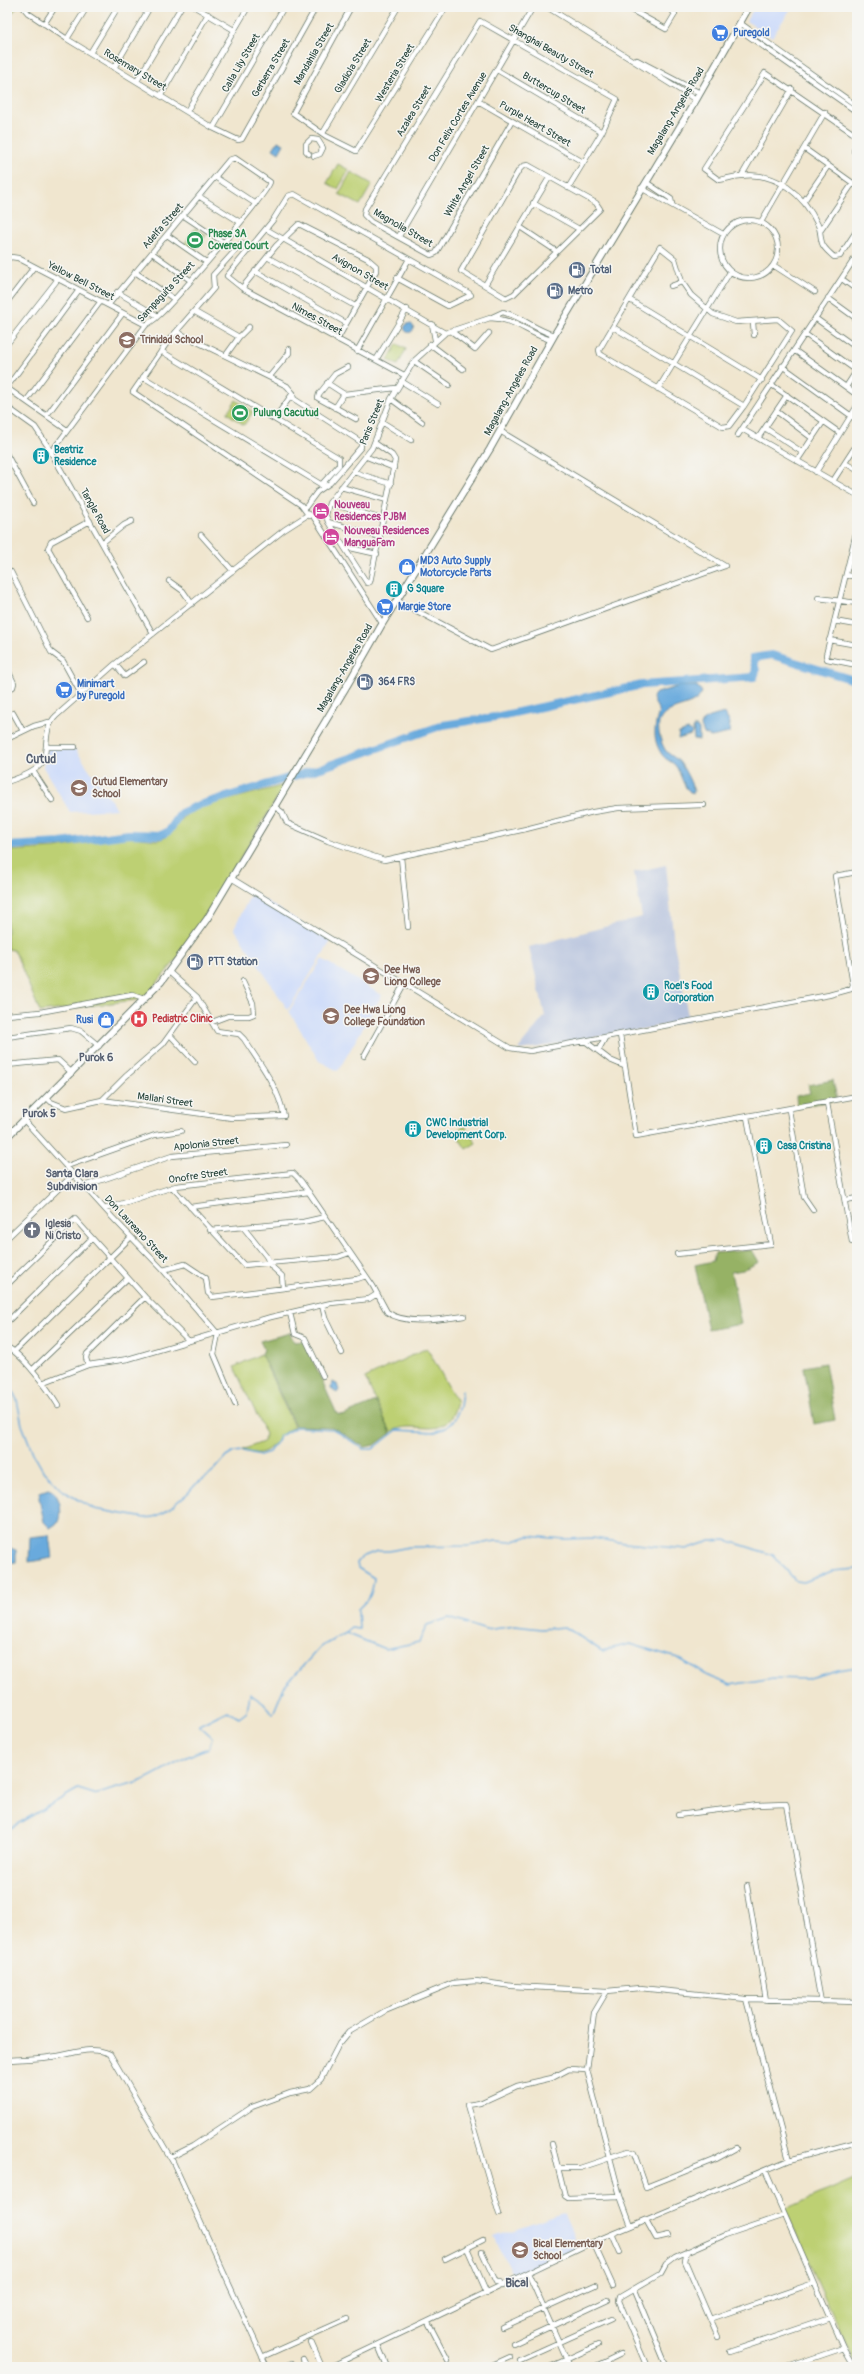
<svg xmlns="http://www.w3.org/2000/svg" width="864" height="2374" font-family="Pangolin,sans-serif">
<rect width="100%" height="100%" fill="#f6f6f2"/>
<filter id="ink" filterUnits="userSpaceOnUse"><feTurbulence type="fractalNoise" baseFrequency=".025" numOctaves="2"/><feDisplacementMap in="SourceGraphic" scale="8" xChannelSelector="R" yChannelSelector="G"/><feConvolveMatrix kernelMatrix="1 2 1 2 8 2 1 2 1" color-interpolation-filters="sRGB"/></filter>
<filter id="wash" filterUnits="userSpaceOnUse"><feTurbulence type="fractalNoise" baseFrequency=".012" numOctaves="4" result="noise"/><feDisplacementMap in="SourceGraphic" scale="16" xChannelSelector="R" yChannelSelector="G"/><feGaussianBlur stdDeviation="0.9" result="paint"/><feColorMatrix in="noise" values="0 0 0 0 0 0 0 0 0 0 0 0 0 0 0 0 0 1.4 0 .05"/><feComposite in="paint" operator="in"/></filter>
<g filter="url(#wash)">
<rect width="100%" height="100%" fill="#f0e6cf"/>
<path fill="#cddbfa" d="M755,7H792L772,37L746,21Z
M47,748L75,749L117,809L70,812L43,767Z
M252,892L331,941L288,1010L234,928Z
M322,959L382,995L338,1071L319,1061L289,1011Z
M563,2213L579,2248L514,2278L494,2237Z"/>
<path fill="#b9c5de" d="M666,865L674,943L689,1021L521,1050L519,1048L545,1016L529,947L642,917L634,872Z"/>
<path fill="#bdd073" stroke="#6e8654" d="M7,7H18L7,18Z
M338,164L349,170L338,189L327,183Z
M351,172L372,184L360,205L339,194Z
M195,228L206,235L194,253L183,246Z
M397,344L406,349L398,365L388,360Z
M236,400L253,412L244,425L227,413Z
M285,785L184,951L143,999L40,1012L16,954L13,950L7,949V851L56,848L125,836L157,840L164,838L188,813L196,808Z
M465,1126L476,1143L466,1149L455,1132Z
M427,1348L457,1402C445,1447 417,1416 391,1432L365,1378Z
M261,1354L294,1427C270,1437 274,1462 242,1450L263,1442L266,1434L234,1367Z
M854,2179L857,2188V2358L853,2360L785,2209Z"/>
<path fill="#96b265" stroke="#5a784c" d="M833,1080L837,1100L797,1107L796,1096L810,1093L808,1085Z
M752,1250L759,1262L743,1270L731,1272L741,1324L708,1330L695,1265L713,1261L715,1253Z
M290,1333L294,1342L304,1341L337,1414L344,1415L376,1402L391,1433L375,1445L365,1447L332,1427L295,1426L262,1354L264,1349L260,1341Z
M825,1363L835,1420L814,1424L804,1367Z"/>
<path fill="#69aadd" stroke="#447488" d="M278,141L284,144L279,153L273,149Z
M404.5 328a4.5 4.5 0 1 1 9 0a4.5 4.5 0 1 1-9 0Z
M680,686H697L702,692C695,710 670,703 660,720C656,727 661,746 667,752C671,756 677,758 681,764C686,772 691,782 694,791L693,794C682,788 682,774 675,765C671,761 666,760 663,756C652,741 654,727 659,712C657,704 649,699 656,693Z
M724,713L730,723L729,733L711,737L704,734L701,726L703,721L710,717Z
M693,727H697L699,730V740L694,739Z
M688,730L692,732L691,735L678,739L679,733Z
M332,1382L337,1384L339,1390L337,1393L331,1389Z
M48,1489C60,1492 63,1512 59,1522L50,1528L44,1522L39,1498L40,1492Z
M49,1535L52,1558L29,1562L30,1537Z
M7,1547L16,1550V1562L7,1563Z"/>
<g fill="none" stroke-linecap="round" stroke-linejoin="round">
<path stroke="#69aadd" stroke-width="1.5" d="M7,1380L17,1400L22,1425L33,1453L42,1469L63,1491L94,1509L145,1518L154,1517L165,1512L188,1493L196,1484L211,1474L226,1457L234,1452L243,1451L260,1455L269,1452L280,1436L296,1427L333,1429L364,1449H373L397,1430L435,1432L446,1428L454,1420L460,1407L462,1391
M346,1633L352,1628L359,1629L358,1609C370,1597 372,1596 374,1578L358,1568L357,1563L362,1557L377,1551H389L409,1547L468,1546L496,1541L511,1542L528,1536L565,1539L593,1538L625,1543L686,1549L710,1541L726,1540L773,1555L796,1581L804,1582L832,1571L857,1569
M7,1830L78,1789L97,1795C112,1788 125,1787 139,1782C163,1772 184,1755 209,1748L212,1737L199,1725L227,1711L239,1718L247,1712L250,1694L263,1703L273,1714L284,1687L320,1647L346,1633L385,1649L419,1642L427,1625L449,1618L486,1630L515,1626L541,1629L565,1627L602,1651L630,1644L678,1658L710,1677L730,1685L773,1678L806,1679L838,1670L857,1667"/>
<path stroke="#69aadd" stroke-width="8" d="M7,846L60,843L129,834L161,835L169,831L181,813L199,805L321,768L443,725L495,717L642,685L754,677L756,671L753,658L772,655L857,681"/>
</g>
</g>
<g filter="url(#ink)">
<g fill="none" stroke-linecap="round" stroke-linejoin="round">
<defs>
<path id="minor" d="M23,7L28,13L67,39L213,128L238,140L242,139L316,7
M195,7L234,30
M351,7L293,113L326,136L356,151L446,7
M547,7L696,100
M626,7L666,29L675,14L669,7
M851,7L857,11
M740,23L857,106
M44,24L55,7
M737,28L857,112
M67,39L87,7
M90,53L118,7
M637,60L700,93
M114,68L150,7
M497,70L602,132
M137,81L181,7
M161,95L208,14
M478,101L583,162
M187,111L248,7
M512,121L436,253L431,255L371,222L364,215L365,209L480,21L617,99L602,132L568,188
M213,128L284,7
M323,133L398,7
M857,136L765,73L704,169L719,180C727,179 734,176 741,176C777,171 804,195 818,225C821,231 820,237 822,243C824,249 830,253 834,257L840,256L857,230
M857,144L854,151L857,153
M805,149L857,186
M309,154L306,151V144L311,139L318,140L323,148L320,154L314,156
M528,165L596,203L600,209L514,294L506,298L461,271L519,170L523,166Z
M742,175L792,89
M215,177L256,204
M646,182L671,199L672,204
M641,188L723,234
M200,197L240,222
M804,201L828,166
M533,203L579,229
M184,216L223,242
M720 249a29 29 0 1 1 58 0a29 29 0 1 1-58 0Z
M761,222L825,112
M520,227L556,251
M266,229L445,333
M821,230L853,183
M167,235L206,262
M399,236L533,7
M242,243L213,275L214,288L169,340L133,392L301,505L309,516
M660,247L675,259L682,282L691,295L713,314L736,322L778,319L792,331L744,406L729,426L723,427L600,354L599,350Z
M152,253L190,280
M267,257L355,306
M7,259L11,257L18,258L146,325
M773,265L815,292
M255,271L346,323
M135,272L174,299
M397,278L448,306L471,295L469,293L294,194L288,196L273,220L227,276L242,288L404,375
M842,279L857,290
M485,285L549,178
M671,286L682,282
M242,288L276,246L299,224L368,259L376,266V271L337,340
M117,292L158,316
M828,298L857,319
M630,300L762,380
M7,302L34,267
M195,312L239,337L249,327
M490,318C517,319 526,333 551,340
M815,318L857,348
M753,322L754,335
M432,324L435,340
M613,327L744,406
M451,331L475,349L489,333
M177,332L287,386L292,392L294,399L361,442V447L330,483L317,492L305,508
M805,334L857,371
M7,344L58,279
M430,344L463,369
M794,350L857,395
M161,351L339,458V465L321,485
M357,351L409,259
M226,355L239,337
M376,360L407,309
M414,361L449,385
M782,366L857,420
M348,367L335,374L319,394L318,398L356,419
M270,376L289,353V349
M143,377L322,485
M401,381L438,404
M327,383L344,394L396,388
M772,385L840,433
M7,387L79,290
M846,387L857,370
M7,388L67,430
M658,389L730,272
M391,399L422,422
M26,401L101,301
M7,407L35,427L47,445L153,634
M335,408L344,394
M776,411L812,438
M47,415L123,313
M275,418L293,393
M382,422L411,440
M765,428L802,452
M742,429L857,495
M500,431L725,566
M738,435L857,255
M758,438L787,395
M375,443L392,455L395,460L370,582L367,583L328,522L326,515L329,503L372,448L391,399L414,361L445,333L490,318L503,312C522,317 536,330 554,335
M52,451L146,325C150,322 155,320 158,316C172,304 269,192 270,182L235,158L229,160L109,304
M7,455L33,503
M367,457L394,468
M797,461L823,422
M845,463L857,470
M354,472L391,484
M816,472L857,406
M833,481L857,444
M341,487L387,500
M329,503L382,519
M328,522L380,537
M857,529L826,655L827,659L857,665
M201,535L233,571
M102,543L124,525L132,521
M346,547L377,554
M11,572L51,652L63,661L81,694
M846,575L857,577
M169,581L183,591L192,604
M818,598L857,603
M398,601L491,650L725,566
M87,617L48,548L51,542L90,521
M834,621L857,625
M829,640L857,645
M115,664L125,676L144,662
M7,668L14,683L13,687L7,690
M13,713L23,731
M7,739L34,726L49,722
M46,747H75
M33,771L52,800
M7,782C17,778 30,775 38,767C52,756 40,731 56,716L115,664L284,530L309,514L313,516L382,623
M275,807L282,812L287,823L328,841L384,860L526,829L593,812L618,808L704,805
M401,857L408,927
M231,878L510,1048L530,1051L829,995L851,989L853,985L835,876L857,872
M7,1015L40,1012L132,995L144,999
M212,1022L228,1016H249L254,1014L253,1003L243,981
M170,1035L195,1062
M620,1035L636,1136L857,1096
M7,1037L71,1028L81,1031L99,1046
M585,1041L610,1060L624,1066
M598,1051L605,1038
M364,1056L405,982
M7,1065L58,1060L72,1073
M47,1098L51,1102L66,1108L102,1100L232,1118L284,1116C278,1086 260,1064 244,1039L239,1034L217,1031L197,997L169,972
M102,1100L125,1077L163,1044L197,997
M827,1103L852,1242L857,1241
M789,1110L804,1197L813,1210
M24,1120L112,1217L163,1270L218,1334L214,1354L235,1404
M67,1166L155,1135L181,1131
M84,1186L172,1156L286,1145
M172,1187L244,1265L338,1257L349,1253
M846,1200L857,1198
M190,1207L309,1192
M105,1209L176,1186L293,1173L301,1181L373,1286L387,1312C406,1326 442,1319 464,1316
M243,1227L266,1256L271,1266L282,1276L283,1288
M210,1230L303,1222L325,1217
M7,1238L74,1174
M677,1254L771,1244L747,1117
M163,1270L185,1264L206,1278L208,1293L212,1297L357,1279L366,1276
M7,1285L75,1219L145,1297L189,1341
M322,1305L325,1318L342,1353
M290,1313L295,1334L305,1338L323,1376
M7,1322L92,1238
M7,1347C22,1354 49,1390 58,1405
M15,1351L131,1237
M88,1365L86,1358L87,1354L145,1297
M32,1370L128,1278
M42,1383L88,1365L128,1359L271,1317L331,1303L369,1299L377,1294
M678,1815L757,1805L786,1804L821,2002
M747,1886L766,2000
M607,1991L594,2013L587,2070L620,2196L631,2226
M746,1999L789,2160
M7,2060C21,2059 36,2059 50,2057C71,2055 90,2045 110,2054L173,2162L267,2367
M552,2144L565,2196L568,2198L620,2196
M171,2157L193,2146L252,2107L290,2093L310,2089L321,2079L339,2044L349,2032L385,2011L453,1983L476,1981L512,1986L607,1991L640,1988L746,1999L857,2002
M610,2157L628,2151L634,2153L646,2187L716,2159L736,2148
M558,2168H580L610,2158
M765,2170L843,2348L854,2367
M499,2214L467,2105L480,2103L517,2086L552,2078L569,2069L587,2070
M646,2220L656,2238L669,2235
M612,2234L620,2252
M593,2242L613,2286
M467,2248L487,2293
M687,2251L685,2261L710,2319L814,2283
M482,2252L496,2282H500L502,2286
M445,2259L483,2240
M528,2273L570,2367
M635,2290L667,2367
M710,2319L718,2337
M428,2322L448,2360
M502,2327L595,2285
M311,2342L322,2367
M513,2344L608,2300
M378,2345L387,2367
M729,2352L830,2318
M262,2357L347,2319
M303,2359L307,2367
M520,2360L611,2319
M289,2367V2364L292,2363
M330,2367L588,2244L789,2160L857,2142
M488,2367L510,2357
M550,2367L598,2345
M594,2367L621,2354
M647,2367L619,2301L620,2297L661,2273L666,2264L675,2257L725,2235L784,2215
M787,2367L843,2348"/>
<path id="major" d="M7,1137L161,982L207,919L349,682L381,626L490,449L556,332L696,100L749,7"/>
</defs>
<use href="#minor" stroke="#68786a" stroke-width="6"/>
<use href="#major" stroke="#68786a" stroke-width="8"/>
<use href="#minor" stroke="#fff" stroke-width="4.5"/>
<use href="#major" stroke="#fff" stroke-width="6"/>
</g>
</g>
<defs>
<symbol id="supermarket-disc" viewBox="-11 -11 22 22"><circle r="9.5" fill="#3f7fe0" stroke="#f6f6f2"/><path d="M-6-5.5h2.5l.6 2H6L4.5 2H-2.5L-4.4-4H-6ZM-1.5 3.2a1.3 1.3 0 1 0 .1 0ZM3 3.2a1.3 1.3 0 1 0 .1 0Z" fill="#fff"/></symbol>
<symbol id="stadium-disc" viewBox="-11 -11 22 22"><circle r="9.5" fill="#2e9e5b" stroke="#f6f6f2"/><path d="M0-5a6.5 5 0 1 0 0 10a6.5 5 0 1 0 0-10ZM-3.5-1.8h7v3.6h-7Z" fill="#fff"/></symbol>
<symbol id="fuel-disc" viewBox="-11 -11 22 22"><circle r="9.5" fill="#5c6f8a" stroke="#f6f6f2"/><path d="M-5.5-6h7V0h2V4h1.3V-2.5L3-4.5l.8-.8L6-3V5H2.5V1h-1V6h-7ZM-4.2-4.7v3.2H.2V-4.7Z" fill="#fff"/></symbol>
<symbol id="school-disc" viewBox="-11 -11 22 22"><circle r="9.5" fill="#8d6e63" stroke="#f6f6f2"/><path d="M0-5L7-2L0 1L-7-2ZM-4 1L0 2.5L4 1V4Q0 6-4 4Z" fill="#fff"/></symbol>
<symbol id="building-disc" viewBox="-11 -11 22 22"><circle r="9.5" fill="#0f9aa8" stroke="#f6f6f2"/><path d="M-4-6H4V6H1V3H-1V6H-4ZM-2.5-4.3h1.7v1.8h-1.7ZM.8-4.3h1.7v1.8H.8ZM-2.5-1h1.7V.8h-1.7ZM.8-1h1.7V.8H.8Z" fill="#fff"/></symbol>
<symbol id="hotel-disc" viewBox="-11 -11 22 22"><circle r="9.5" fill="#d1479c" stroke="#f6f6f2"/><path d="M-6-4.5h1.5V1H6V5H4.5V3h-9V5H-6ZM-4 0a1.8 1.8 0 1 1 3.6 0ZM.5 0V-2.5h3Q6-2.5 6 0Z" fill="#fff"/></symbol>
<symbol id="shop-disc" viewBox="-11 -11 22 22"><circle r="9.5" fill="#3f7fe0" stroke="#f6f6f2"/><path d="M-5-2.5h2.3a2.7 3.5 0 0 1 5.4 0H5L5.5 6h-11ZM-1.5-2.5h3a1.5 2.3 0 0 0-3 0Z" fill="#fff"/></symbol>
<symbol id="university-disc" viewBox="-11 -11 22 22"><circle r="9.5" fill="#8d6e63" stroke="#f6f6f2"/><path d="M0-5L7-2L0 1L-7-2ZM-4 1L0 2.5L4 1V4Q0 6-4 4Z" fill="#fff"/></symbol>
<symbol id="hospital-disc" viewBox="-11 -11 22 22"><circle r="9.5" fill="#e0444e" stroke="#f6f6f2"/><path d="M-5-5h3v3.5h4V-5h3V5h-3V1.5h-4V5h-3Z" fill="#fff"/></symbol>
<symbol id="church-disc" viewBox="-11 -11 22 22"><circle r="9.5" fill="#6b7280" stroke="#f6f6f2"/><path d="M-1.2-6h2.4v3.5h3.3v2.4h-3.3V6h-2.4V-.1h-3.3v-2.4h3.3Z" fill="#fff"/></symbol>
</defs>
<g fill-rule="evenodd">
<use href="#supermarket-disc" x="710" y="23" width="20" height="20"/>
<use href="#stadium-disc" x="185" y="230" width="20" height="20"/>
<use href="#fuel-disc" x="567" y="260" width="20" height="20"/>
<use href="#fuel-disc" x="545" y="281" width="20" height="20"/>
<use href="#school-disc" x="117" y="330" width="20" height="20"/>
<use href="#stadium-disc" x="230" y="403" width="20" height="20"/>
<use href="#building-disc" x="31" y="446" width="20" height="20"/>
<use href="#hotel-disc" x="311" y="501" width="20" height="20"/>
<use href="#hotel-disc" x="321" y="527" width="20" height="20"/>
<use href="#shop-disc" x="397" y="557" width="20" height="20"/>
<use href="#building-disc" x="384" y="579" width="20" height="20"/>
<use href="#supermarket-disc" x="375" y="597" width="20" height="20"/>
<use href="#fuel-disc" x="355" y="672" width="20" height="20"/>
<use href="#supermarket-disc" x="54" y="680" width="20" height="20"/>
<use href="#school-disc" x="69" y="778" width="20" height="20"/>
<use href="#fuel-disc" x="185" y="952" width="20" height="20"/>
<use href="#university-disc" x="361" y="966" width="20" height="20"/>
<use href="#building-disc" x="641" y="982" width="20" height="20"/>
<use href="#university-disc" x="321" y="1006" width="20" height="20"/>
<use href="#hospital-disc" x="129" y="1009" width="20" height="20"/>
<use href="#shop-disc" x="96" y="1010" width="20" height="20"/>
<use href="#building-disc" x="403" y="1119" width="20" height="20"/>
<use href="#building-disc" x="754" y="1136" width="20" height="20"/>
<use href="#church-disc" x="22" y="1220" width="20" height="20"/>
<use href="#school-disc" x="510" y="2240" width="20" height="20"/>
</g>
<g text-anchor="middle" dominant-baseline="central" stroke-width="3" stroke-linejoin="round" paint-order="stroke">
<g font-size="10" font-weight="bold" fill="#366cbe" stroke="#f6f6f2" text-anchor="start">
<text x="733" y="33">Puregold</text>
<text x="420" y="561">MD3 Auto Supply<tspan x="420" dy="12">Motorcycle Parts</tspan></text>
<text x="398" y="607">Margie Store</text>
<text x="77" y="684">Minimart<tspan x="77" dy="12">by Puregold</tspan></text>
<text x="93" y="1020" text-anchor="end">Rusi</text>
</g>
<g font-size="10" fill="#1f3d34" stroke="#f6f6f2">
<text transform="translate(551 51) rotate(30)">Shanghai Beauty Street</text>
<text transform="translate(314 54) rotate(-60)">Mandahlia Street</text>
<text transform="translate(241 63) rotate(-60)">Calla Lily Street</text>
<text transform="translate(353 66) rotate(-59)">Gladiola Street</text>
<text transform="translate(271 68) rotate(-60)">Gerberra Street</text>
<text transform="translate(135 70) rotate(31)">Rosemary Street</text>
<text transform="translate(395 73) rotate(-59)">Westeria Street</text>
<text transform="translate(554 93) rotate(31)">Buttercup Street</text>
<text transform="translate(414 111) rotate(-59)">Azalea Street</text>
<text transform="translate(676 111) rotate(-59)">Magalang-Angeles Road</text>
<text transform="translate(458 117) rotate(-59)">Don Felix Cortes Avenue</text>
<text transform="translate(535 124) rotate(30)">Purple Heart Street</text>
<text transform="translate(467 181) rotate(-60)">White Angel Street</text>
<text transform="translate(163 226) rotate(-49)">Adelfa Street</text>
<text transform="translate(403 228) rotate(30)">Magnolia Street</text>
<text transform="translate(360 272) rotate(30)">Avignon Street</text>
<text transform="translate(81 281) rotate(27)">Yellow Bell Street</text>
<text transform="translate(166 292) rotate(-47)">Sampaguita Street</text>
<text transform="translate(317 319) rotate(29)">Nimes Street</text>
<text transform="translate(511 391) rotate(-61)">Magalang-Angeles Road</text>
<text transform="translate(372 422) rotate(-68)">Paris Street</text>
<text transform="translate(95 511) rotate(61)">Tangle Road</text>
<text transform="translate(345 668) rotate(-60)">Magalang-Angeles Road</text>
<text transform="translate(165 1100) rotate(8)">Mallari Street</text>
<text transform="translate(206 1144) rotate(-6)">Apolonia Street</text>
<text transform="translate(198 1176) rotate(-8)">Onofre Street</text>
<text transform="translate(136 1229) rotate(47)">Don Laureano Street</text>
</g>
<g font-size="10" font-weight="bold" fill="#27864d" stroke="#f6f6f2" text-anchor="start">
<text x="208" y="234">Phase 3A<tspan x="208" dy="12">Covered Court</tspan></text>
<text x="253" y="413">Pulung Cacutud</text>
</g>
<g font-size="10" font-weight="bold" fill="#4e5e75" stroke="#f6f6f2" text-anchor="start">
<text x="590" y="270">Total</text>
<text x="568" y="291">Metro</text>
<text x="378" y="682">364 FRS</text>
<text x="208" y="962">PTT Station</text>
</g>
<g font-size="10" font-weight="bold" fill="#785e54" stroke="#f6f6f2" text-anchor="start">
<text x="140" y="340">Trinidad School</text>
<text x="92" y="782">Cutud Elementary<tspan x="92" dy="12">School</tspan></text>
<text x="384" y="970">Dee Hwa<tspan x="384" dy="12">Liong College</tspan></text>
<text x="344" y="1010">Dee Hwa Liong<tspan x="344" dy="12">College Foundation</tspan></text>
<text x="533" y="2244">Bical Elementary<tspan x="533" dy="12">School</tspan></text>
</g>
<g font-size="10" font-weight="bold" fill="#0d838f" stroke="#f6f6f2" text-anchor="start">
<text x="54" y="450">Beatriz<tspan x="54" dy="12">Residence</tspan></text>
<text x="407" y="589">G Square</text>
<text x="664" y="986">Roel's Food<tspan x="664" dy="12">Corporation</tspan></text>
<text x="426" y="1123">CWC Industrial<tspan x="426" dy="12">Development Corp.</tspan></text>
<text x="777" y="1146">Casa Cristina</text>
</g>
<g font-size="10" font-weight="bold" fill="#b23c85" stroke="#f6f6f2" text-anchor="start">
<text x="334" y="505">Nouveau<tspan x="334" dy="12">Residences PJBM</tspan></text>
<text x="344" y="531">Nouveau Residences<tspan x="344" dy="12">ManguaFam</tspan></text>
</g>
<g font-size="10" font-weight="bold" fill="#be3a42" stroke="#f6f6f2" text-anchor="start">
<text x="152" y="1019">Pediatric Clinic</text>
</g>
<g font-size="10" font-weight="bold" fill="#5b616d" stroke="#f6f6f2" text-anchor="start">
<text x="45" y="1224">Iglesia<tspan x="45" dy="12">Ni Cristo</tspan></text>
</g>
<g font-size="11" font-weight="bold" fill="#565f70" stroke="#f6f6f2">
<text x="96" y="1057">Purok 6</text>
<text x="39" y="1113">Purok 5</text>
<text x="72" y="1173">Santa Clara<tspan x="72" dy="13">Subdivision</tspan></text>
</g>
<g font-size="12" font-weight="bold" fill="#565f70" stroke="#f6f6f2">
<text x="41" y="759">Cutud</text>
<text x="517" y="2283">Bical</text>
</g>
</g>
<rect width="864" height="2374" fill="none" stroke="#f6f6f2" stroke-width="24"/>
</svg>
